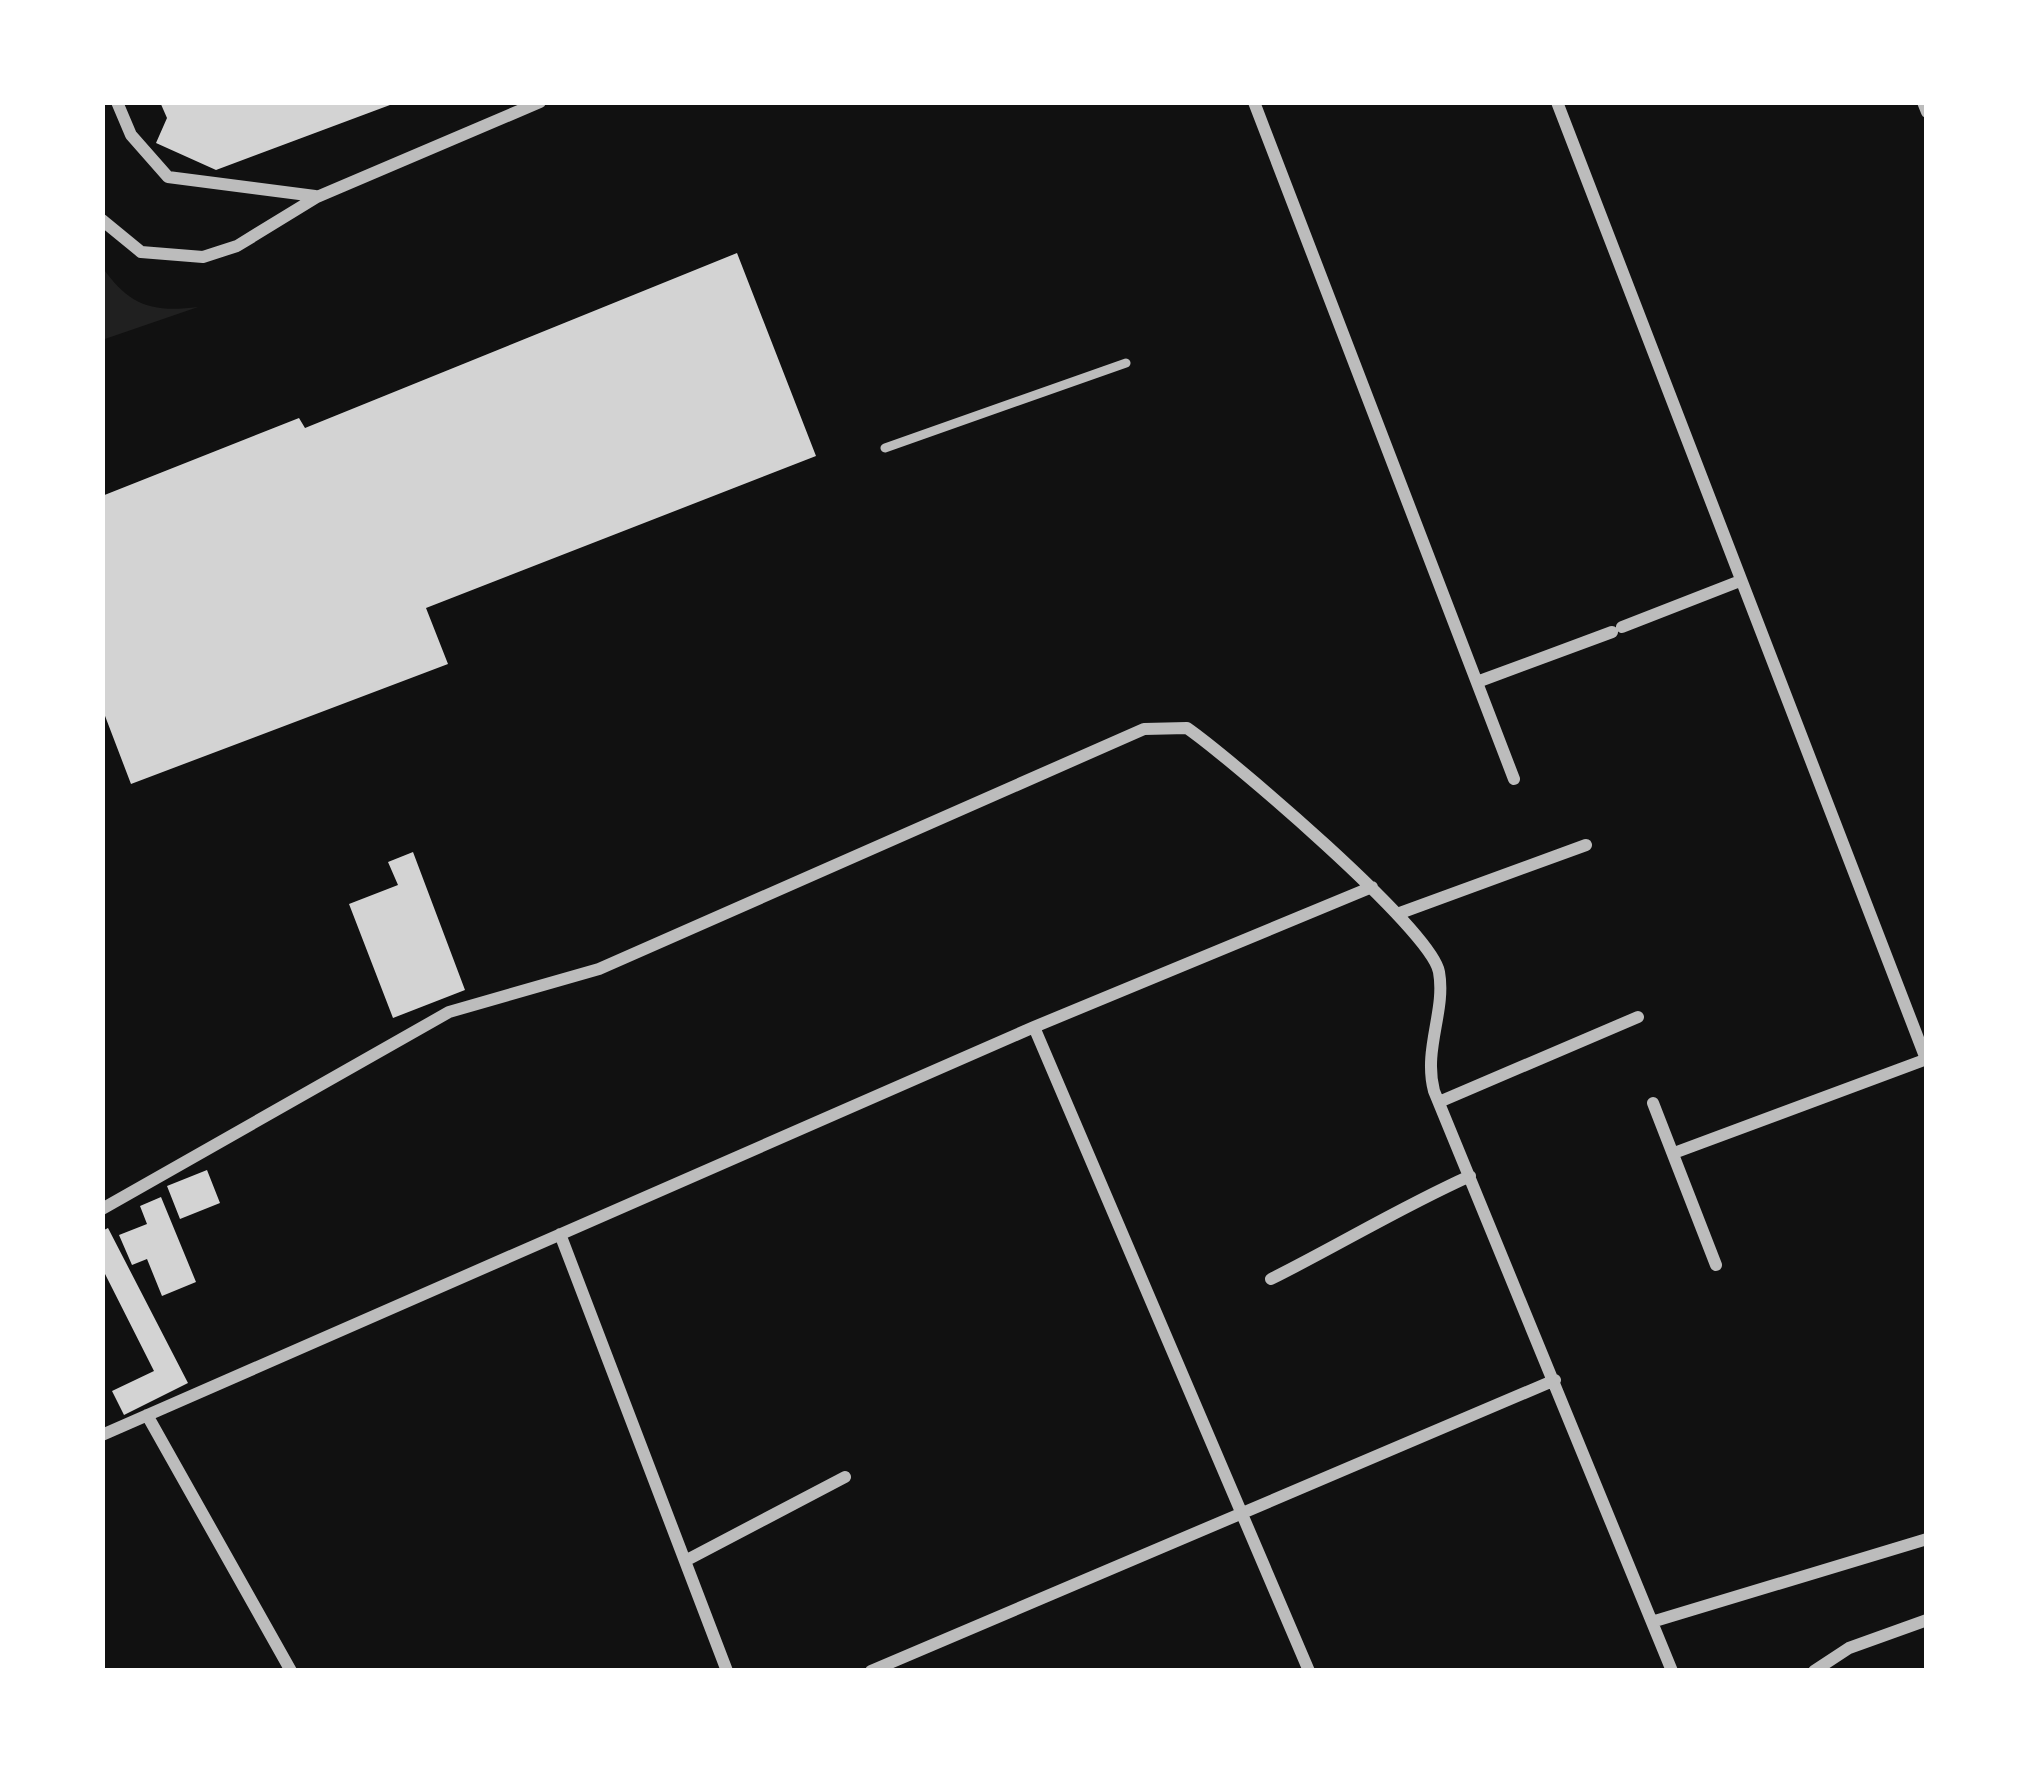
<svg xmlns="http://www.w3.org/2000/svg" width="2029" height="1773" font-family="'Playfair Display',serif">
<rect width="100%" height="100%" fill="#111"/>
<path fill="#202020" d="M102,267C129,305 151,313 198,307L102,340Z"/>
<path fill="#d3d3d3" d="M160,102H398L216,170L156,143L167,118Z
M737,253L816,456L426,608L448,664L131,784L102,708V496L299,418L305,428Z
M413,852L465,990L393,1018L349,904L398,885L388,862Z
M207,1170L220,1203L180,1219L167,1186Z
M161,1197L196,1282L162,1296L147,1259L132,1265L119,1235L147,1224L140,1206Z
M108,1228L188,1383L124,1415L112,1391L154,1371L102,1268V1231Z"/>
<g fill="none" stroke-linecap="round" stroke-linejoin="round">
<path stroke="#bcbcbc" stroke-width="9" d="M885,448L1126,363"/>
<path stroke="#bcbcbc" stroke-width="12" d="M117,102L131,135L168,177L315,196
M1254,102L1514,779
M1557,102L1926,1059
M1923,102L1927,112
M102,220L141,252L203,257L237,246L317,197L540,102
M1622,627L1740,581
M1477,682L1612,632
M1400,913L1586,845
M1034,1027L1309,1671
M1439,1102L1638,1017
M1653,1103L1716,1265
M1674,1153L1927,1059
M102,1209L449,1012L599,969L1144,729L1187,728C1230,758 1432,930 1439,972C1446,1011 1423,1049 1434,1091L1672,1671
M560,1234L727,1671
M1271,1279C1339,1245 1401,1207 1470,1176
M147,1415L291,1671
M102,1435L1034,1027L1372,887
M685,1561L845,1477
M1655,1621L1927,1539
M871,1671L1555,1380
M1814,1671L1849,1648L1927,1620"/>
</g>
<rect width="2029" height="1773" fill="none" stroke="#ffffff" stroke-width="210"/>
</svg>
